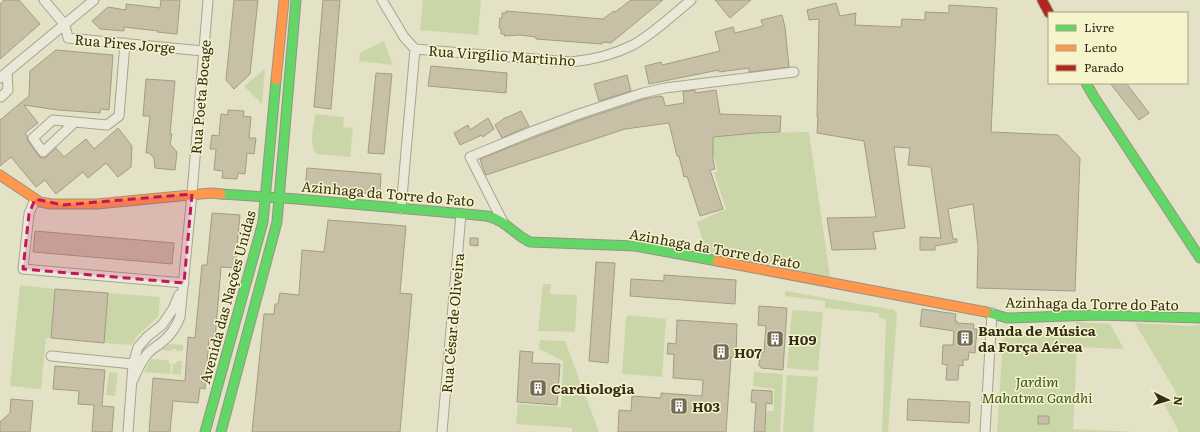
<svg xmlns="http://www.w3.org/2000/svg" width="1200" height="432" font-family="Literata,serif">
<rect width="100%" height="100%" fill="#e3e2c6"/>
<path fill="#cbd6a8" d="M423,0H481L478,35L420,30Z
M384,41L393,65L359,61L360,54L362,52Z
M265,69L262,104L244,86Z
M315,114L344,117L343,127L353,128L350,157L317,154C308,146 314,126 315,114Z
M809,132L830,277L782,268L780,265L769,264L767,266L707,256L697,222L726,209L714,173L718,171L713,153V137L755,133Z
M543,284H551L550,294L577,295L575,332L538,331Z
M20,285L55,289L51,338H46L41,389L10,386Z
M785,291L894,310L897,314L888,432H882L886,319L879,318V313L825,308V301L785,296Z
M108,293L160,297L158,317L138,335L131,345L104,343Z
M792,310L823,312L818,371L787,368Z
M629,315L666,319L662,377L622,374L626,317Z
M1076,322L1110,324L1124,349L1077,347L1073,429L1137,432H997L1003,339L1006,335L1011,334L1075,332Z
M1135,323L1191,326L1200,325V432H1179L1164,404L1177,394Z
M540,340L565,341L599,432H572V428L516,424L518,404L561,407L563,361L539,349Z
M169,344L183,345V351H177L175,349H172L171,351L161,350Z
M151,359L168,360L169,363L171,364L170,374L144,372Z
M178,361H182L181,375L172,374L173,364H175Z
M109,372L118,373L115,396L106,395Z
M754,372L783,374L780,432H766V411H774V389L753,386Z
M787,375L818,377L813,432H783Z"/>
<path fill="#c7c0a7" stroke="#a29c86" d="M4,0H19L40,24L0,59V4Z
M161,0H180L177,34L157,32L158,31L124,27V31L100,29L92,21L108,7L126,10V4L160,8Z
M234,0H258L250,74L234,89L226,80Z
M323,0H340L331,109L314,107Z
M631,0H663L611,43L603,42L602,44L536,39V37L520,35L504,36L505,34H501V29L499,28L500,18H502V13H506V11L603,19L614,11L615,12Z
M715,0H751L730,18Z
M836,3L840,16L856,13L855,25L901,27L902,19L925,20V12L949,13V5L997,8L991,132L1058,135L1080,158L1075,291L977,288L978,246L973,204L948,209L953,239H957V242L935,246V250H920V237L941,238L931,167L908,165L910,148L894,147L905,228L873,232L876,249L832,250L827,218L876,217L864,141L817,133L818,117H817L819,19L809,20L807,10Z
M782,15L785,27L789,67L749,72V68L719,72V70L649,84L645,66L661,62L662,65L720,51L715,32L733,27L735,33L763,26L761,20Z
M56,50L113,55L109,110L101,109L100,113L58,110L24,105L38,123L25,133L27,136L28,141L38,155L41,158H45L56,148L64,157L86,139L94,149L118,128L132,146L131,167L118,177L106,163L88,178L83,172L56,194L45,180L36,187L11,157L0,166V120L29,96L30,71Z
M431,66L507,73L506,93L428,86Z
M376,73L392,74L384,154L368,153Z
M627,75L631,91L599,101L594,84Z
M146,79L175,81L170,134H172L170,144L177,152L175,170L155,168L154,158L149,153H146L150,116H143Z
M1110,83H1126L1149,113L1139,120Z
M695,90V93L716,90L720,114L781,116L780,132L755,133L713,137V159L715,169L710,170L723,209L700,216L687,176L684,177L679,156H677L669,123L625,129L486,175L484,171L480,159L533,138L581,120L645,99L659,96L663,97L665,106L684,103L683,92Z
M228,110L244,111L243,116L251,117L249,138H256L254,154L247,153L245,174L238,173L237,179L222,178L223,171L214,170L216,149H210L212,135L219,136L221,114L228,115Z
M521,111L529,126L502,138L495,125L506,117V118Z
M488,118L494,129L483,137L482,135L460,145L454,133L468,125L470,130Z
M307,168L381,174L380,194L305,189Z
M212,213L240,215L235,268L221,267L215,340L209,339L205,389L200,388L198,403L173,401L170,432H149L153,378L185,381L188,337L195,338L202,265H207Z
M328,220L406,226L400,293L412,294L400,432H252L264,314H274L275,304H278L280,293L299,295L302,250L324,252Z
M35,231L174,243L172,264L33,252Z
M470,238H478V246L470,245Z
M596,262L615,263L608,363L589,361Z
M664,275L736,280L735,304L630,296L631,279L664,281Z
M55,289L108,293L104,343L51,338Z
M759,306L787,308L783,370L761,368V366H759L760,352H764L766,326L758,325Z
M922,309L956,314L955,321H957V323L974,324L973,329H977L975,353L969,352L968,360H963V366L959,365L958,380H946L947,365L942,364L943,345H953L954,331L920,326Z
M677,320L737,324L736,357H731L726,432H618L619,410L631,411L632,396L661,398V393L702,396L703,380L673,378L674,354H667L668,343L676,344Z
M520,351L533,352L532,363L560,364L557,405L517,402Z
M55,366L105,370L102,406L114,407L112,432H92L94,405L78,404L79,391L53,389Z
M752,390L772,391V404L766,403L765,432H754L756,403L751,402Z
M11,399L33,401L30,432H0V422L10,413Z
M908,399L970,402L969,423L907,420Z
M1038,416H1049V424H1038Z"/>
<g fill="none" stroke-linecap="round" stroke-linejoin="round">
<defs>
<path id="street" d="M44,0L65,25L68,38L203,51
M382,0L404,37L415,49
M415,49L571,62C592,60 613,55 633,45C653,34 673,15 691,0
M7,72L94,0
M0,78L7,72L8,90L1,97L0,96
M75,122L43,152L33,138L53,120L107,125L119,116L125,43
M35,199L29,214L23,269L184,283
M401,209L415,49
M503,222L470,157L531,132L579,114L643,93L665,88L794,72
M51,356L133,364
M133,380C137,371 141,361 148,353C152,349 157,346 161,343C170,336 176,328 180,317L192,194L208,0
M128,432L133,364L138,347L148,336L162,325L173,309L179,295
M442,432L461,214
M985,432L992,313"/>
<path id="fast" d="M1086,83L1094,97L1200,258
M221,194L297,199L487,216C506,220 514,235 530,242L635,246L717,261
M986,312L1007,318L1097,315L1200,318
M205,432L263,222L276,80
M221,432L277,222L296,0"/>
<path id="slow" d="M276,80L284,0
M0,175L40,202L51,204H97L211,193L221,194
M717,261L986,312"/>
<path id="jam" d="M1042,0L1049,13"/>
</defs>
<use href="#street" stroke="#a7a490" stroke-width="11"/>
<use href="#fast" stroke="#979481" stroke-width="11"/>
<use href="#slow" stroke="#979481" stroke-width="11"/>
<use href="#jam" stroke="#979481" stroke-width="11"/>
<use href="#street" stroke="#eae9d9" stroke-width="9"/>
<use href="#fast" stroke="#63d668" stroke-width="9"/>
<use href="#slow" stroke="#ff974d" stroke-width="9"/>
<use href="#jam" stroke="#b3261e" stroke-width="9"/>
</g>
<path fill="#c2185b" fill-opacity="0.2" stroke="#c2185b" stroke-width="3" stroke-dasharray="8 5" stroke-linejoin="round" d="M192,194L184,283L23,269L29,214L35,199L63,205Z"/>
<defs>
<symbol id="building-square" viewBox="-11 -11 22 22"><rect x="-9" y="-9" width="18" height="18" rx="4" fill="#726c56" stroke="#f6f4ca"/><path d="M-4-6H4V6H1V3H-1V6H-4ZM-2.5-4.3h1.7v1.8h-1.7ZM.8-4.3h1.7v1.8H.8ZM-2.5-1h1.7V.8h-1.7ZM.8-1h1.7V.8H.8Z" fill="#fff"/></symbol>
</defs>
<g fill-rule="evenodd">
<use href="#building-square" x="955" y="328" width="20" height="20"/>
<use href="#building-square" x="765" y="329" width="20" height="20"/>
<use href="#building-square" x="711" y="342" width="20" height="20"/>
<use href="#building-square" x="528" y="378" width="20" height="20"/>
<use href="#building-square" x="669" y="396" width="20" height="20"/>
</g>
<g text-anchor="middle" dominant-baseline="central" stroke-width="3" stroke-linejoin="round" paint-order="stroke">
<g font-size="14" fill="#352d1a" stroke="#f6f4ca">
<text transform="translate(125 43) rotate(5)">Rua Pires Jorge</text>
<text transform="translate(502 55) rotate(4)">Rua Virgílio Martinho</text>
<text transform="translate(200 97) rotate(-85)">Rua Poeta Bocage</text>
<text transform="translate(388 193) rotate(5)">Azinhaga da Torre do Fato</text>
<text transform="translate(715 248) rotate(10)">Azinhaga da Torre do Fato</text>
<text transform="translate(227 297) rotate(-75)">Avenida das Nações Unidas</text>
<text transform="translate(1092 303) rotate(1)">Azinhaga da Torre do Fato</text>
<text transform="translate(452 323) rotate(-85)">Rua César de Oliveira</text>
</g>
<g font-size="14" font-weight="bold" fill="#352d1a" stroke="#f6f4ca" text-anchor="start">
<text x="978" y="330">Banda de Música<tspan x="978" dy="16">da Força Aérea</tspan></text>
<text x="788" y="339">H09</text>
<text x="734" y="352">H07</text>
<text x="551" y="388">Cardiologia</text>
<text x="692" y="406">H03</text>
</g>
<g font-size="14" font-style="italic" fill="#395220" stroke="#f6f4ca">
<text x="1037" y="381">Jardim<tspan x="1037" dy="16">Mahatma Gandhi</tspan></text>
</g>
</g>
<rect x="1048" y="12" width="140" height="72" fill="#f6f4ca" stroke="#a9a484"/>
<rect x="1056" y="25" width="20" height="6" fill="#63d668" stroke="#a9a484"/>
<text x="1084" y="32" font-size="12" fill="#352d1a">Livre</text>
<rect x="1056" y="45" width="20" height="6" fill="#ff974d" stroke="#a9a484"/>
<text x="1084" y="52" font-size="12" fill="#352d1a">Lento</text>
<rect x="1056" y="65" width="20" height="6" fill="#b3261e" stroke="#a9a484"/>
<text x="1084" y="72" font-size="12" fill="#352d1a">Parado</text>
<g transform="translate(1168 400) rotate(95)" stroke="#f6f4ca" stroke-width="3" paint-order="stroke">
<path d="M0-3L7 15L0 10L-7 15Z" fill="#352d1a"/>
<text y="-6" font-size="11" font-weight="bold" text-anchor="middle" fill="#352d1a">N</text>
</g>
</svg>
